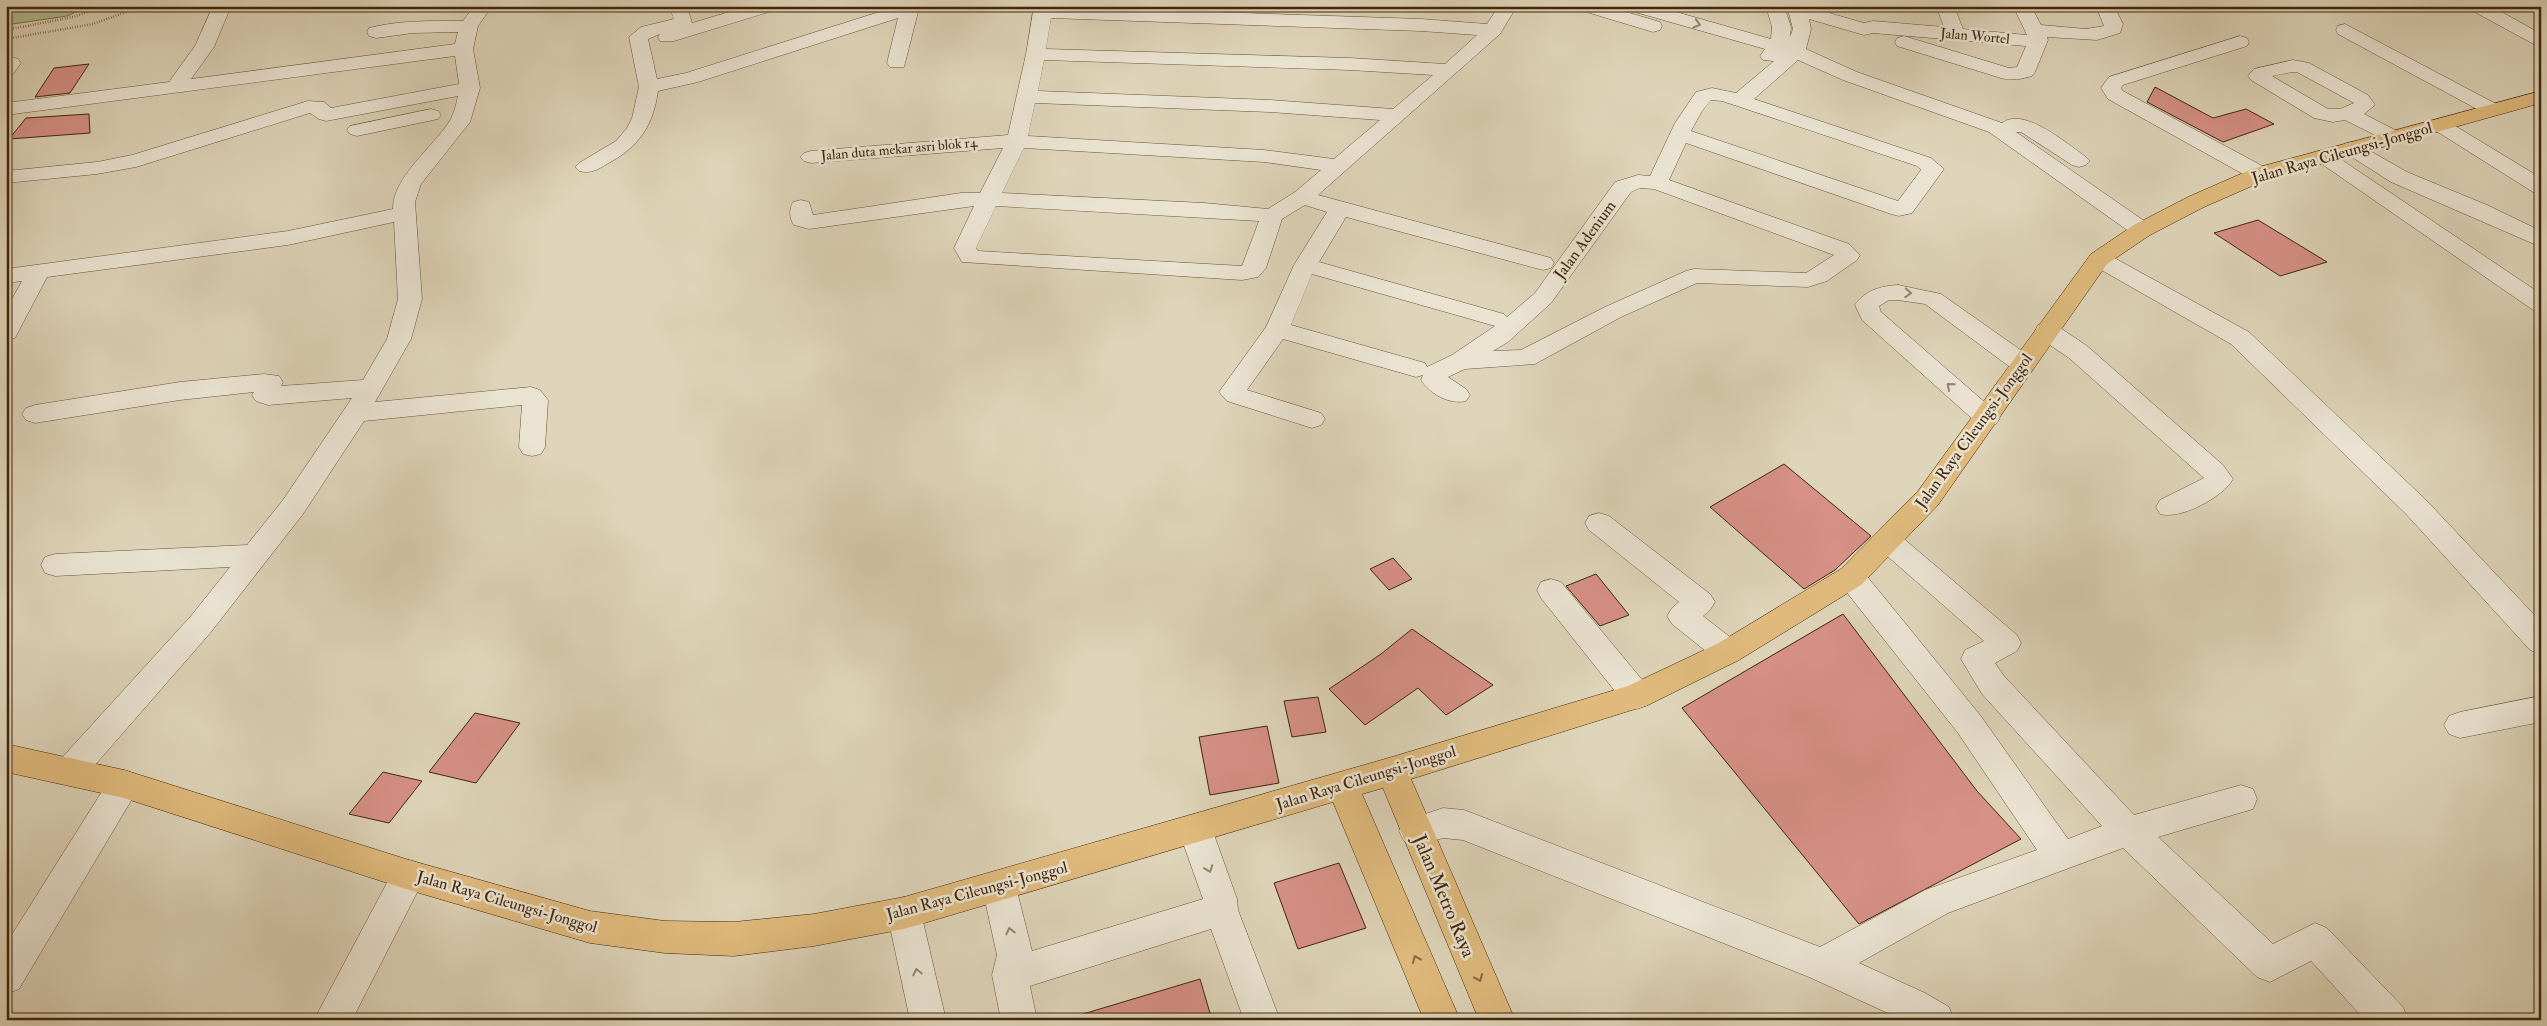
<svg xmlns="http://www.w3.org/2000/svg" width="2547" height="1026" font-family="'IM FELL Double Pica',serif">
<rect width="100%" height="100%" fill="#ded4b9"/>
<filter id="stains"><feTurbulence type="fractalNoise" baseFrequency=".004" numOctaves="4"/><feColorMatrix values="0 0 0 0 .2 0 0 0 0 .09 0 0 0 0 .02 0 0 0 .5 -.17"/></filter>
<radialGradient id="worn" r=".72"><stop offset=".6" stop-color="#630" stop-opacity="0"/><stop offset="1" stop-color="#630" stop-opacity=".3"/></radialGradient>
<path fill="#b1bd8f" stroke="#78724d" d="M6,6H89L67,16L6,25Z"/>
<path fill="#d69086" stroke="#40260b" d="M89,64L70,93L35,97L54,68Z
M2155,87L2213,118L2246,109L2274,124L2223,142L2147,102Z
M89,114L90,133L9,139L26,118Z
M2258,220L2327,262L2280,276L2214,233Z
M1784,464L1871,536L1835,570L1804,589L1710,507Z
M1393,558L1412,579L1389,590L1370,569Z
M1596,574L1629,615L1600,626L1566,586Z
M1843,614L1977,791L2021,839L1859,924L1682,708Z
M1412,629L1493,685L1446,715L1418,688L1365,725L1329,689L1381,654Z
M1318,697L1326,732L1292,737L1284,701Z
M475,713L520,723L476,783L429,772Z
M1267,726L1279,783L1210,795L1199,737Z
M383,772L422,781L389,823L349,814Z
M1339,863L1366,928L1298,949L1274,883Z
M1200,979L1212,1020H1084L1083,1014Z"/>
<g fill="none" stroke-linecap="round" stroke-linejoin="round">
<defs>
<path id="minor" d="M213,6H231L214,47L191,79L455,44L458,32L413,33L376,38L369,36L367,32L369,28C400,20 432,21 463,21L474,6H492L478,26L473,49L480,88L470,122L421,184L415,202L422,299L411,339L375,402L531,387L540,390L548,400L545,447L541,454L532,456L523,454L519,447L522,405L364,421L303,514L211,632L81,781L70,785L59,781L54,771L59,761L191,616L230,567L55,576L45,573L41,565L45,557L55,554L247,545L283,500L352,398L268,405L256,401L252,395L254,392L180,400L35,423L26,420L22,414L26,408L35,405L180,382L264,374L279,376L283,382L281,386L363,380L387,339L398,299L394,222L288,245L47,277L15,338L6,340V310L22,281L6,283V269L288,231L393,209C392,178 433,147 449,122C454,114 456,105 458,96L326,121L319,119L310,113L136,167L97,174L6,183V171L97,162L132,155L308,101L324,102L331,108L459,84L455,56L6,115V103L169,82L195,46Z
M669,6H687L692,23L749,6H778L775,10L674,41H660L658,37L660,34L648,39L657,79L686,73L898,6H927L918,12L904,67H890L887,63L898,18L698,82L658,91C653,126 639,147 607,164C597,170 590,174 579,171L575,167L579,163L616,141L627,128L632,118L639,87L629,37L641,27L674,19Z
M1034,6L1421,19L1487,24L1499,6H1517L1500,34L1318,195L1551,258L1554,263L1551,268L1543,270L1346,217L1319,262L1504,314L1507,317L1535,293L1615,182L1638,175L1650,176L1675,123L1696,92L1712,88L1736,93L1774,61L1763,60L1760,56L1765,49L1628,10L1625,6H1655L1771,39L1772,27L1766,6H1784L1791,27L1790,37L1793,29L1787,6H1805L1864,23L1873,21L1944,27L1936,6H1954L1963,29L2027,35L2013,6H2031L2041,25L2086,29L2104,26L2096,6H2114L2123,24L2120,33L2097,40L2047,37L2048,40L2035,72L2032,76C2022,79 2011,81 2001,78L1897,46L1895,42L1897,38L1904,36L2009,68L2017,67L2026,46L1873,33L1864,35L1809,19L1811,29L1806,49L1857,72L2002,123C2024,106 2067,144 2086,157L2090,161L2086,165L2079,167L2072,165L2021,132H2016L2150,225L2153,230L2150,235L2142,237L2134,235L1989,132L1843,80L1798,60L1754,99L1931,158L1944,169L1912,213L1899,216L1891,214L1686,143L1669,180L1849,244L1860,255L1857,260L1827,281L1808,287L1697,283L1621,317L1535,364L1465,369L1448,377L1466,389L1470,395L1466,401C1450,405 1430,394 1421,380L1423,375L1416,377L1283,339L1247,390L1321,413L1325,419L1321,425L1312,428L1227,401L1219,392L1266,327L1294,265L1327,212L1305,205L1282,219L1266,268L1258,277L1242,280L962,262L954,248L974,206L809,229L794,225C789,218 789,209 793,202L801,200L809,202L813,215L961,193H980L1003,148L811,163L804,161L800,157L804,153L811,151L1008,135L1026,54ZM1051,18L1421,31L1477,35L1445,64L1350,58L1046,49ZM1044,60L1350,70L1433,75L1393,109L1270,100L1038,91ZM1711,100L1722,101L1917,166L1921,170L1898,201L1691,131L1702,111ZM1035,103L1270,112L1380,120L1334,159L1264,150L1028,136ZM1024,148L1264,162L1321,170L1295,192L1268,209L1204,203L1002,193ZM1640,188L1654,189L1834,255L1806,273L1694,269L1686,271L1605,307L1521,350L1493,351L1508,342L1551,303L1631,192ZM996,206L1259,221L1242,266L978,251L976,248ZM1312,274L1488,324L1495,326L1452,355L1427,367L1425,363L1291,325Z
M1577,6H1606L1660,22L1662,26L1660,30L1653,32L1580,10Z
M2468,6H2491L2541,34V48L2471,10Z
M2345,24L2500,106L2503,110L2500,114H2486L2338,34L2336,30L2338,26Z
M2240,36L2247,38L2249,42L2247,46L2123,85L2121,88L2123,91L2268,169L2271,174L2268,179L2260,180L2252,179L2108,99L2101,88L2109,77Z
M11,57L18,59L21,63L13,74L6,76V58Z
M2293,60L2309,63L2368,95L2375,105L2364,114L2401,133L2404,137L2401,141L2394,143L2387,141L2345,120L2333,122L2314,118L2251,80L2248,76L2254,69ZM2293,72H2297L2354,103L2340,109H2328L2272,76Z
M431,109L438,111L441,115L438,119L357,136L350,134L347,130L350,126Z
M2440,119L2447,121L2541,178V193L2533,192L2433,129L2430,125L2433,121Z
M2351,142L2358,144L2407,172L2487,205L2541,231V247L2391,182L2344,152L2341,148L2344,144Z
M2323,150L2330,152L2541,294V312L2533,310L2316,160L2312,156L2316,152Z
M2099,252L2107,254L2249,332L2426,500L2541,622V654L2530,650L2406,514L2231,344L2091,264L2088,259L2091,254Z
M1898,285L1941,294L2032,358L2035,364L2032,370L2023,372L2014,370L1925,304L1898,300H1889L1879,306L1881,312L1996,412L2000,418L1996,424L1987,427L1978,424L1862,320L1855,305C1865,290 1881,286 1898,285Z
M2047,323L2056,325L2087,346L2223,465L2233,479C2223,497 2181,520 2160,514L2156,507L2160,500L2204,478L2069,358L2038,337L2035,331L2038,325Z
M1599,513L1609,516L1710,594L1715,602L1710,610L1703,616L1739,644L1743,652L1739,660L1728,664L1717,660L1672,624L1667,616L1672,608L1679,602L1589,530L1585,523L1589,516Z
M1887,530L1897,533L2017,635L2021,643L2017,651L1995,663L2004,676L2134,815L2241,785L2253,789L2257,799L2253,809L2158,837L2273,944L2315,923L2327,928L2403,1007L2408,1020H2365L2311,961L2270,982L2257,977L2123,848L1948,913L1859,963L1925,993L1949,1007L1954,1020H1903L1809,977L1463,840L1443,838L1416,846L1404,841L1399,831L1404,821L1443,808L1464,810L1820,947L1925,890L2037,850L1958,733L1841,585L1837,577L1841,569L1851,566L1861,569L1980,715L2068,839L2102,826L1982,694L1961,659L1965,650L1984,641L1877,547L1873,540L1877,533Z
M1551,579L1561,582L1648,687L1652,696L1648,705L1637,709L1626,705L1541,598L1537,590L1541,582Z
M2541,696V722L2460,738L2449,734L2444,725L2449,716L2460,712Z
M124,770L135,774L140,784L135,794L19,989L6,994V944L113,774Z
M1195,814L1207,819L1212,829L1237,899L1238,910L1280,1020H1244L1211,929L1030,986L1037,1020H1001L992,975L997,955L982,887L987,876L999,871L1011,876L1016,887L1032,951L1203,899L1178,829L1183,819Z
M409,860L421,864L426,875L352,1020H314L397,864Z
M904,897L916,902L921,913L946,1020H910L887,913L892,902Z"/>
<path id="major" d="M2541,91V103L2268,179L2204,207L2150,235L2107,264L1938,505L1861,585L1739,660L1648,705L1411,779L1515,1020H1479L1383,788L1362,794L1460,1020H1424L1333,802L904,929L814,946L734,956L665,953L590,943L409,890L124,798L6,772V744L124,770L409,860L590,911L665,921L734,922L814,914L904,897L1392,757L1628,686L1717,644L1841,569L1918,491L2091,254L2134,225L2188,197L2252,169Z"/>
</defs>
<use href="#minor" stroke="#685236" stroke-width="1"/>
<use href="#major" stroke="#40260b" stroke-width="1"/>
<path stroke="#40260b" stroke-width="2.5" stroke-dasharray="0.5 2" stroke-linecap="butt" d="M6,30L73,17L104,6
M6,39L93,24L142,6"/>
<use href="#minor" fill="#eae3d2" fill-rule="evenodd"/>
<use href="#major" fill="#dfba7c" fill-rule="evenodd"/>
</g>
<defs><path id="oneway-chevron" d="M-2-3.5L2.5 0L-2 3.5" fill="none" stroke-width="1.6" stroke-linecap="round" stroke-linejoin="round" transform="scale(1.25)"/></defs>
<g stroke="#95846e">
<use href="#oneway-chevron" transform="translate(1697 24) rotate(16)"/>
<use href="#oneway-chevron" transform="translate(1908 293) rotate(4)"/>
<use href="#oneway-chevron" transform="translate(1950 386) rotate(-139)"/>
<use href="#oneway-chevron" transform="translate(1209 869) rotate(70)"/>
<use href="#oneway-chevron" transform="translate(1010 931) rotate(-103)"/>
<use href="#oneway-chevron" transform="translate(917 972) rotate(-103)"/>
</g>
<g stroke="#88693e">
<use href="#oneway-chevron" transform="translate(1416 959) rotate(-113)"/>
<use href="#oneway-chevron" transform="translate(1479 978) rotate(67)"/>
</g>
<g text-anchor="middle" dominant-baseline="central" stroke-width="5" stroke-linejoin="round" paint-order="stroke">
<g font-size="14" fill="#40260b" stroke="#eae3d2">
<text transform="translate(1975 36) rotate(5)">Jalan Wortel</text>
<text transform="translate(899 149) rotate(-5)">Jalan duta mekar asri blok r4</text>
</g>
<g font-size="16" fill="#40260b" stroke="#eae3d2">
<text transform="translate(2342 153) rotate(-16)">Jalan Raya Cileungsi-Jonggol</text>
<text transform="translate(1585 240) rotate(-54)">Jalan Adenium</text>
<text transform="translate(1974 431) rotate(-54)">Jalan Raya Cileungsi-Jonggol</text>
<text transform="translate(1366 778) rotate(-17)">Jalan Raya Cileungsi-Jonggol</text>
<text transform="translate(977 891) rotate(-15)">Jalan Raya Cileungsi-Jonggol</text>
<text transform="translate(507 902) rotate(16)">Jalan Raya Cileungsi-Jonggol</text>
</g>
<g font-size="19" fill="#40260b" stroke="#eae3d2">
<text transform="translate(1444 896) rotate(67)">Jalan Metro Raya</text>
</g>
</g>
<rect width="2547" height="1026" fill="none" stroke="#ded4b9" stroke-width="25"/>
<rect x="8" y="8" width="2532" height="1011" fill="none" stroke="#40260b" stroke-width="2.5"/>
<rect x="12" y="12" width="2522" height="1001" fill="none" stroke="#40260b"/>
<rect width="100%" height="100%" filter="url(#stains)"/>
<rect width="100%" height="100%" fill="url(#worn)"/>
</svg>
